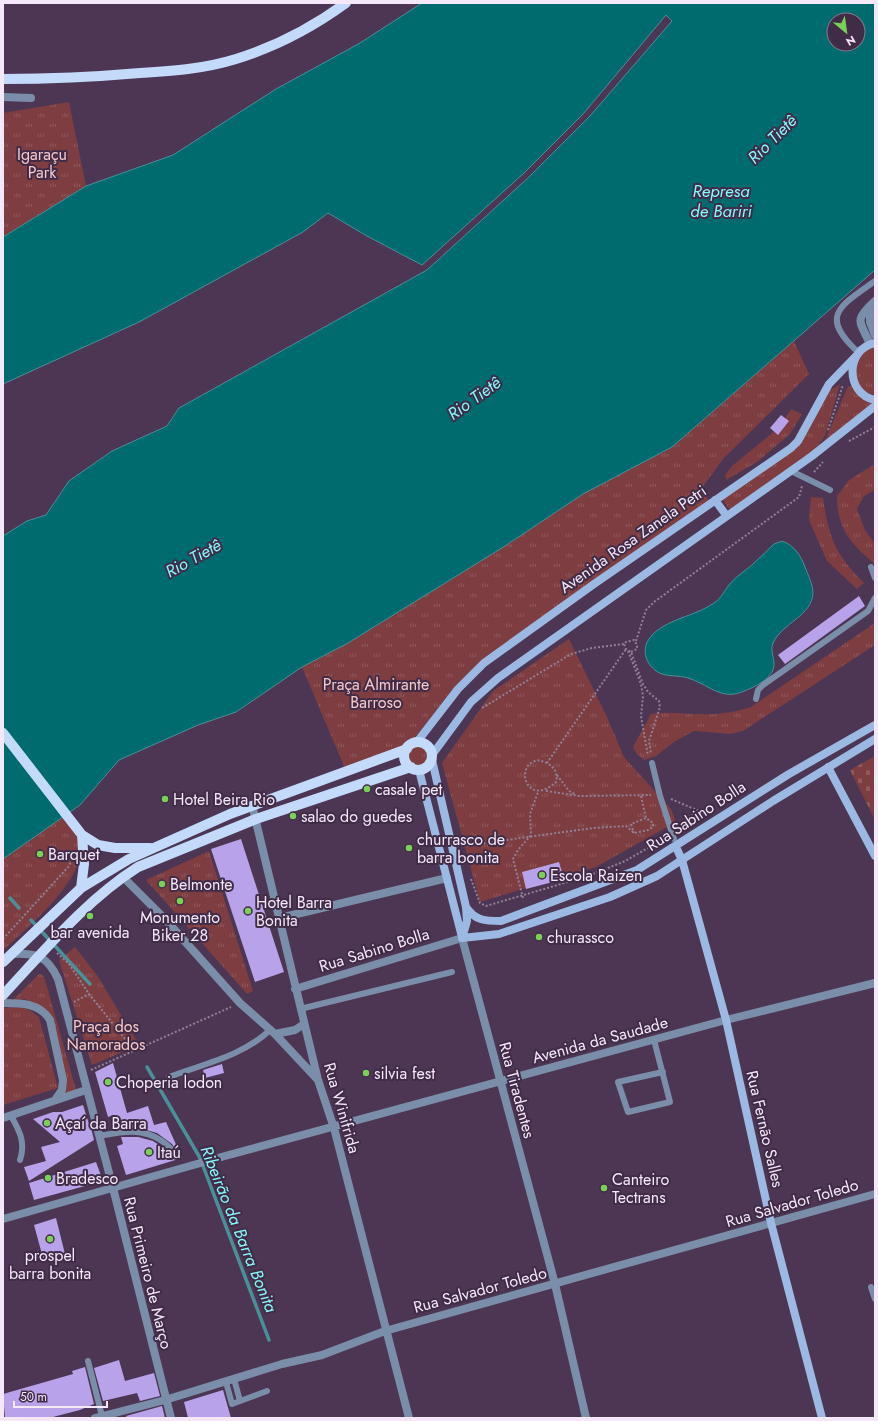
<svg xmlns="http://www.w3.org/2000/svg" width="878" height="1421" font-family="Jost,sans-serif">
<defs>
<pattern id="grass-tufts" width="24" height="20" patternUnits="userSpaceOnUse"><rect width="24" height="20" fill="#7d3d41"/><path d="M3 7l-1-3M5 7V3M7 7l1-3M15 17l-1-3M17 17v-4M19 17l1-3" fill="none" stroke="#90595d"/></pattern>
<pattern id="cemetery-stones" width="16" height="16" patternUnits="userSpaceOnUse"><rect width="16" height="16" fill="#7d3d41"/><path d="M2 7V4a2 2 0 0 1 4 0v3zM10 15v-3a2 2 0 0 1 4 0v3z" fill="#90595d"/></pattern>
</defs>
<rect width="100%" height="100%" fill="#4c3653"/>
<path fill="url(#grass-tufts)" d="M69,102L86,186L3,237V113Z
M794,341L809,374L724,458L701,489L709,501L451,691L410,744L396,751L346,771L302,667L348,643L505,546L583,494L672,447Z
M875,345V395C869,394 862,391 859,385C851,372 860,349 875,345Z
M840,384L825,436L814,451L730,510L722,499L787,455L829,391Z
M848,386H856L874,404L821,446L827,436Z
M791,409L802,414L790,434L757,462L726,480L725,475L732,466L782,425Z
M875,464V490L864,496L857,509L865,530L875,544V564C851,544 837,529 837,496L849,480Z
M811,497L823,498C829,538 835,554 864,583L857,589L827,561L809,520Z
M875,623V645L743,731L730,734L694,731L674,742L656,756L644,760L637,754L633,747L651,714C668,711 684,714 701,714C718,715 735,712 751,707Z
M569,639L607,717L624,757L671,809L676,822L596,867L480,902L442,763L493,691Z
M406 756a12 12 0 1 1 24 0a12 12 0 1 1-24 0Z
M63,816C70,826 79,836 80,849C83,882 25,929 3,951V859Z
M209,851L253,991L247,994L146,880Z
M75,947L97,975L139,1045L92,1065L59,960Z
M39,974L43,975L46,983L76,1090L63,1095L51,1016L25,999L12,1001Z
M23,1007L31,1011L39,1017L58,1088L3,1105V1008Z"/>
<path fill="url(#cemetery-stones)" d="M875,756V820L850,770Z"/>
<path fill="#006b6e" stroke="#4a9098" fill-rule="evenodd" d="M422,3H875V270L672,447L583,494L505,546L348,643L302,667L236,712L198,725L119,760L80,805L3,859V536L27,521L46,515L69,481L112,451L167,426L179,408L427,270L529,177L590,116L672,21L666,15L584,113L524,173L422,265L367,236L328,213L303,232L139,322L3,384V237L86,186L173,155L276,89L360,43ZM834,20H858V44H834Z
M782,541C794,545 801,556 805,567C808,575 813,585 813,593C812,616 782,623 773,643C770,650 774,657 774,664C774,678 755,687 744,691C723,701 710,686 691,679C682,675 671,677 662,674C648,669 640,652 649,639C661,621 691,617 709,606C721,600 722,594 729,585C735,577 745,571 752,565C759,558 767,551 774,544Z"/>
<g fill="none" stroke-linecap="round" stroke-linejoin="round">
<path stroke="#4a9098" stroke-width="3.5" d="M10,898L19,908
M31,920L90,984
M147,1067L200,1158L269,1340"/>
</g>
<path fill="#b8a2e9" d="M781,415L789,421L778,435L770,428Z
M859,596L865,606L785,664L778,655Z
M241,839L284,972L255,982L211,849Z
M559,862L564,879L526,889L522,872Z
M113,1063L127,1113L148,1106L154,1125L166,1122L182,1158L126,1175L117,1146L123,1144L121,1137H138L153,1141L165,1149L173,1159L177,1158L178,1154L172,1144L157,1133L139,1128H118L114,1115L108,1117L95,1072Z
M222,1064L224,1073L205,1078L203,1070Z
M83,1105L89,1124H90L94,1140L29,1181L24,1167L46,1161L41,1147L60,1142L33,1119L53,1112H62Z
M96,1162L103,1181L34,1200L29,1183Z
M56,1218L65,1254L43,1258L34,1225Z
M119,1360L125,1381L154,1373L160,1396L140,1401L137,1393L103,1401L94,1368Z
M85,1367L94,1404L80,1410L49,1418H5L3,1394L73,1374L72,1371Z
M223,1390L231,1418H188L184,1402Z
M162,1406L165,1418H127L126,1416Z"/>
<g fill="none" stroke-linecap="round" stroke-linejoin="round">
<path stroke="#928098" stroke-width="2" stroke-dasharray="2 2" stroke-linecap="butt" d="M828,430L843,385
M849,441L875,427
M814,472L823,462
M636,641L646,610L654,602L799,497L802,486
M628,651L641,684L643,696L641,716L648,756
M631,652L637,649V645L634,640L626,642L624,644L626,649L631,652L643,684L648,692L659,701L660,707L649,741L651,754
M482,708L571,654L592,648L624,644
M547,763C543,762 539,759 535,761C515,767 527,808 556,782C558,773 555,768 547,763L626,649
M557,775L569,791L576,795
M546,791L580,796L651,795
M641,796L646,818
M671,799L699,811
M680,830L685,819L699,811
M463,846L593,828L626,826L634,833L648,830L653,827V823L646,818L631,824L634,833
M593,874L625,861L664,839
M471,879L480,903L486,906L585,877
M523,898L513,859L518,850L531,835L530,814L538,792
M3,939L69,866L72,858
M57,953L69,964L89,994L134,1050
M74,1002L89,994
M91,1070L231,1007"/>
<path stroke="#7b8ea9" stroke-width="6" d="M859,353C818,316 840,306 875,281
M791,471L830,490
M871,567L875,578
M756,699L758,690L763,685L868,611L875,598
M652,763L660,796L674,839
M300,1009L452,972
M654,1040L670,1102L628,1112L618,1082L663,1072
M169,1077C203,1064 243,1056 270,1030
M11,1116C19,1130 26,1142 20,1160
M99,1136C121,1132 142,1127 162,1141C167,1145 172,1148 174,1155
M871,1287L875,1299
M88,1361L102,1416
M234,1379L240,1401
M226,1382L232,1404L267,1391"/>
<path stroke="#7b8ea9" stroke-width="8" d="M875,309L870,314V322L875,335
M870,344C860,321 853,321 875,301"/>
<path stroke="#7b8ea9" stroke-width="8" d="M3,97L31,98
M280,918L447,878"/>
<path stroke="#7b8ea9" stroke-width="8" d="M252,805L318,1080L334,1128L409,1418
M123,877L164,918L240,1003L275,1034L318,1080
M11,954C36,953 47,955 58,979L113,1188L171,1418
M295,989L462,938L555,1284L586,1418
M3,1003C21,1003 40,1003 50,1020L63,1080L62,1090L55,1100
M275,1034L295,1030L304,1024
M3,1118L86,1090
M3,1219L225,1156L726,1020L875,983
M95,1418L165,1400L282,1364L322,1355L385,1331L875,1194"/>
<path stroke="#9cb9e4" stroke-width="8" d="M875,343C845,349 845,394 875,400
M715,500L726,515
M417,742L458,689L484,663L594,584L791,448L798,441L829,384L857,355
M432,755L471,702L498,678L812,456L875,406
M432,760L466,907L467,921L462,938
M828,767L875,856
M419,770L462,937
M676,847L682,860L726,1020L771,1223L822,1418
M466,907C475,921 486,921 501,921L637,870L789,774L875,725
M462,938L499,934L610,897L657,876L773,801L875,739"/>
<path stroke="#c3dafb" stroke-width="10" d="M3,79C49,79 94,77 140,73C172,71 204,69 236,59C275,47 313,27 346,3
M3,733L82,835L98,845L115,848H150
M404 756a14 14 0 1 1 28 0a14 14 0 1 1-28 0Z
M81,888L84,864L82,835
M3,962L81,888L129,859L230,814L407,749
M3,995C45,950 86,900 138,867L256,819L411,767"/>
</g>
<g fill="#79d158" stroke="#412c48" stroke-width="1.5">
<circle cx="367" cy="789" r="4"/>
<circle cx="165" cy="799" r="4"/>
<circle cx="293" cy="816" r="4"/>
<circle cx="409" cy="848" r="4"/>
<circle cx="40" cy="854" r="4"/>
<circle cx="542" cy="875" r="4"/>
<circle cx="162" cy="884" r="4"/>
<circle cx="180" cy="901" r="4"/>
<circle cx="248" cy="911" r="4"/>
<circle cx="90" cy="916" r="4"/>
<circle cx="539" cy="937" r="4"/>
<circle cx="366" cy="1073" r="4"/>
<circle cx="108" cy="1082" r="4"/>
<circle cx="47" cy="1123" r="4"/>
<circle cx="149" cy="1152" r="4"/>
<circle cx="48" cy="1178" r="4"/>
<circle cx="604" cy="1188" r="4"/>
<circle cx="50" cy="1239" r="4"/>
</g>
<g text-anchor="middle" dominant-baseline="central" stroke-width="4" stroke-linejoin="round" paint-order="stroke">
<g font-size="16" fill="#f8c9c9" stroke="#412c48">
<text x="42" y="154">Igaraçu<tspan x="42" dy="18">Park</tspan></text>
<text x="376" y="684">Praça Almirante<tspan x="376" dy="18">Barroso</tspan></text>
<text x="106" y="1026">Praça dos<tspan x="106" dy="18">Namorados</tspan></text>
</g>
<g font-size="16" fill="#f5e8fa" stroke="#412c48">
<text transform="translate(633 539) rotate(-35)">Avenida Rosa Zanela Petri</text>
<text transform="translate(696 816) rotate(-33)">Rua Sabino Bolla</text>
<text transform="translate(374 950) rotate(-17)">Rua Sabino Bolla</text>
<text transform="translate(600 1040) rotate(-15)">Avenida da Saudade</text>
<text transform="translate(517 1090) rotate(75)">Rua Tiradentes</text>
<text transform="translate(342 1108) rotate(74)">Rua Winifrida</text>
<text transform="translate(765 1129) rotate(77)">Rua Fernão Salles</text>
<text transform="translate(792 1203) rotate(-16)">Rua Salvador Toledo</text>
<text transform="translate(148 1273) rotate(76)">Rua Primeiro de Março</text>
<text transform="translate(480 1290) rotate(-15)">Rua Salvador Toledo</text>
</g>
<g font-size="16" fill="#f5e8fa" stroke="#412c48" text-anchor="start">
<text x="375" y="789">casale pet</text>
<text x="173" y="799">Hotel Beira Rio</text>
<text x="301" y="816">salao do guedes</text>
<text x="417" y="839">churrasco de<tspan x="417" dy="18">barra bonita</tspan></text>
<text x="48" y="854">Barquet</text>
<text x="550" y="875">Escola Raizen</text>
<text x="170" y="884">Belmonte</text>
<text x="256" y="902">Hotel Barra<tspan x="256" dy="18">Bonita</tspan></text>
<text x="180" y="917" text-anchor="middle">Monumento<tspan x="180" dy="18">Biker 28</tspan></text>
<text x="90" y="932" text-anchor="middle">bar avenida</text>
<text x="547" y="937">churassco</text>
<text x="374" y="1073">silvia fest</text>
<text x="116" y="1082">Choperia lodon</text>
<text x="55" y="1123">Açaí da Barra</text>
<text x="157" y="1152">Itaú</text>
<text x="56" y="1178">Bradesco</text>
<text x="612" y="1179">Canteiro<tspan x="612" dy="18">Tectrans</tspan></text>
<text x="50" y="1255" text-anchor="middle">prospel<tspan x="50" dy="18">barra bonita</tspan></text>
</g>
<g font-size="17" font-style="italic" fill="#84f8fb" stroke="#412c48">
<text transform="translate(772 139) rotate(-45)">Rio Tietê</text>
<text x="721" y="191">Represa<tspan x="721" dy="20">de Bariri</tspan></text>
<text transform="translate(474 398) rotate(-36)">Rio Tietê</text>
<text transform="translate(193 558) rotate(-29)">Rio Tietê</text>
<text transform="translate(239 1229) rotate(68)">Ribeirão da Barra Bonita</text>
</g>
</g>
<rect width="878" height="1421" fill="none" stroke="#f5e8fa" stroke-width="8"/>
<g transform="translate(846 32) rotate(151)"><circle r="19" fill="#412c48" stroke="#89778f"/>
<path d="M0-3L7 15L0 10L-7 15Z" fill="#79d158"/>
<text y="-6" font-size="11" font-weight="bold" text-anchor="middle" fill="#f5e8fa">N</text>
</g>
<path d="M14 1401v6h93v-6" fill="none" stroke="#f5e8fa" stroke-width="2"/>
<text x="20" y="1401" font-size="12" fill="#f5e8fa" stroke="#412c48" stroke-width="3" paint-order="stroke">50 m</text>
</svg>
